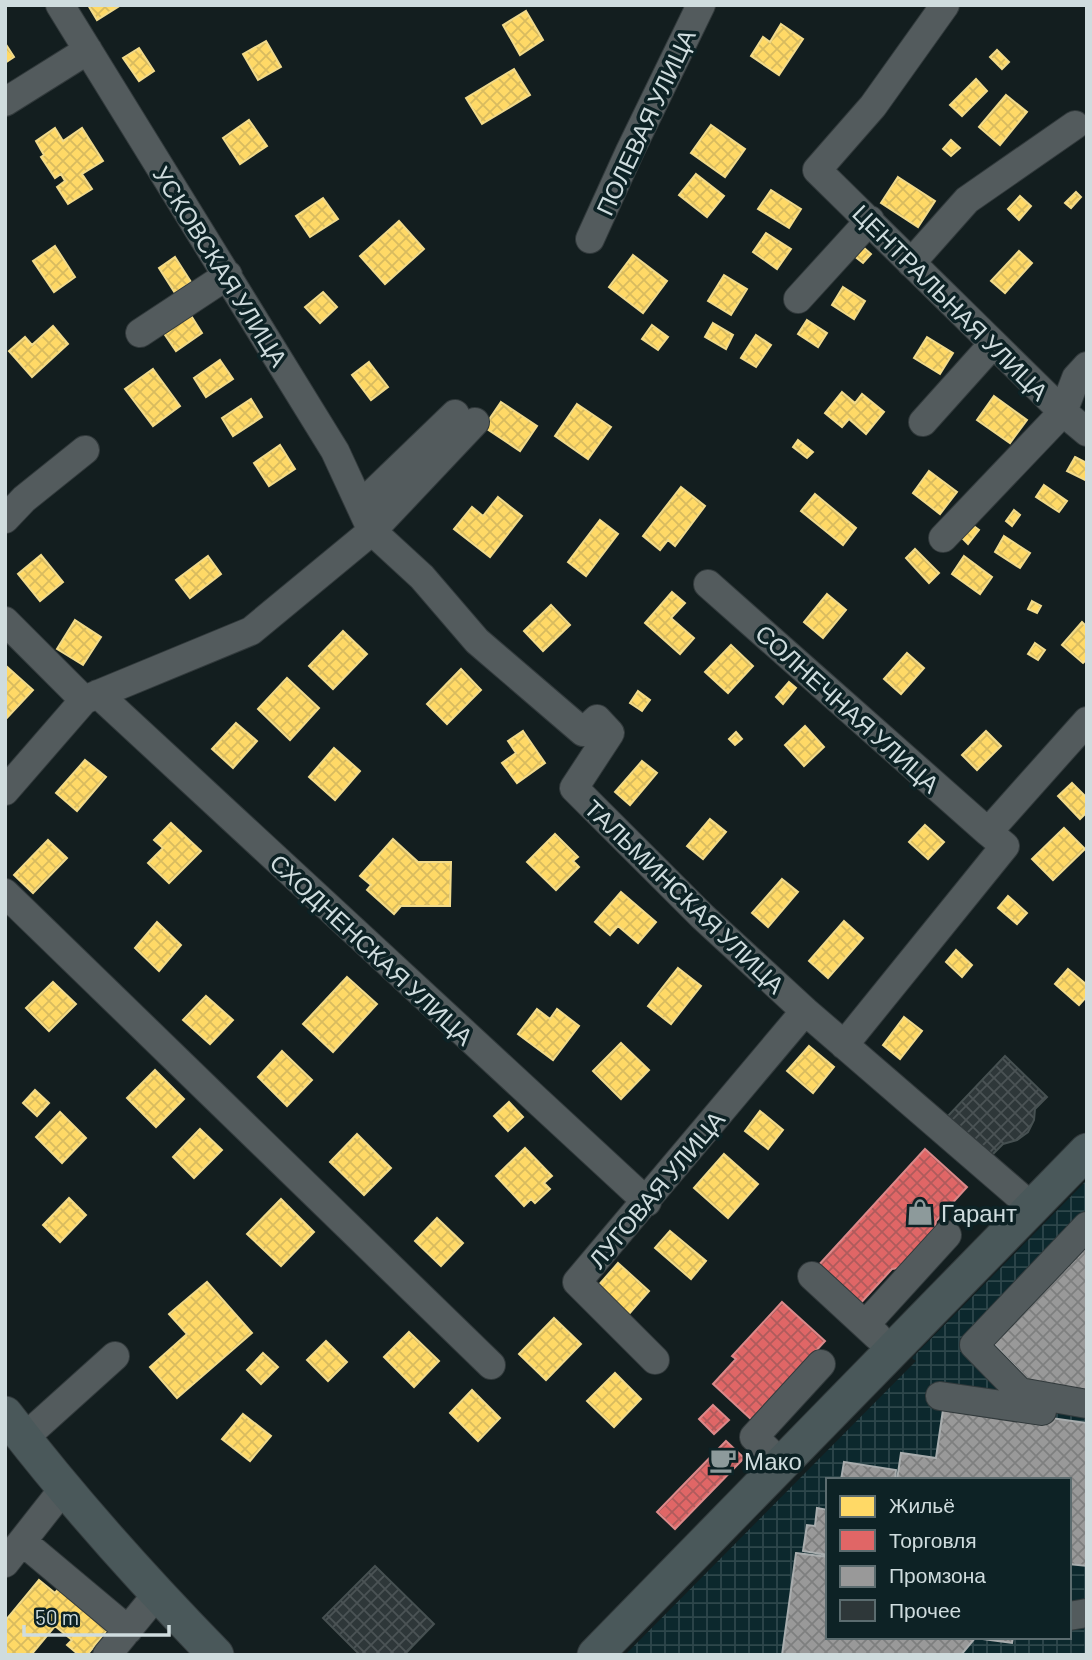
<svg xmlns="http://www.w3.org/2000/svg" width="1092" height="1660" font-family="Barlow,sans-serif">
<defs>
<pattern id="industrial-grid" width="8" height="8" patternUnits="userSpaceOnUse" patternTransform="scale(1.75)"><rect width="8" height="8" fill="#0c282d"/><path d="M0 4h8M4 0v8" fill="none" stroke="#2e474b"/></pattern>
<pattern id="homes-cross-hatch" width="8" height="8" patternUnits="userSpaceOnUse" patternTransform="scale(1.75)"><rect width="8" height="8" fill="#ffd966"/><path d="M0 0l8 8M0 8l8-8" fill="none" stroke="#d8bb5f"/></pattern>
<pattern id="shops-cross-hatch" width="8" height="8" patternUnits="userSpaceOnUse" patternTransform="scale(1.75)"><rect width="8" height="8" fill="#e06666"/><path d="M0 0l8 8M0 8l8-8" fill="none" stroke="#af5b5c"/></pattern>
<pattern id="industry-cross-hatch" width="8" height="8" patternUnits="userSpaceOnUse" patternTransform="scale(1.75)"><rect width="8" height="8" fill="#999"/><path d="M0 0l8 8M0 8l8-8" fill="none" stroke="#7e7f7f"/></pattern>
<pattern id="building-cross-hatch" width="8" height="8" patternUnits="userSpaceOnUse" patternTransform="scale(1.75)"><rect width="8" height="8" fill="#2e3739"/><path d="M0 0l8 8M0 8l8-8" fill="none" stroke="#4b5355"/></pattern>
</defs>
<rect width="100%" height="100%" fill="#131e1f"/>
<path fill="url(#industrial-grid)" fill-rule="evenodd" d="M1087,1180V1655H625L916,1361L912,1358ZM828,1480H1069V1637H828Z"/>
<path fill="url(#homes-cross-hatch)" stroke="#f1da8a" stroke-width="2" d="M88,5H121L97,20Z
M526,11L543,40L520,55L503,25Z
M781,24L803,39L779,75L751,56L763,37L770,42Z
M266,41L281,67L258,80L243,54Z
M5,43L14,57L5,63Z
M139,48L154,71L139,81L123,58Z
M997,50L1009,62L1002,69L990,57Z
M514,69L530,95L482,124L466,98Z
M976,79L987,91L962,116L950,105Z
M1006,95L1027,112L1000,145L979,127Z
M249,120L267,146L240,164L223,138Z
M711,125L745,149L725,177L691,153Z
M55,128L63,141L82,128L103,161L82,174L92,189L68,204L57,187L65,181L61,174L55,178L41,157L44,155L36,141Z
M951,140L960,148L951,156L943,149Z
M696,174L724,196L707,217L679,195Z
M898,177L935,201L918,227L881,203Z
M771,190L801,209L789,228L758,209Z
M1076,192L1081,197L1071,208L1065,203Z
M1020,196L1031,206L1019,220L1008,209Z
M323,198L338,219L310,237L296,216Z
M399,221L424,249L385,284L360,256Z
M766,233L791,249L777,269L753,252Z
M55,246L75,277L54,292L33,261Z
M863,247L871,254L863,263L854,256Z
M1019,251L1032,263L1005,293L991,281Z
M633,255L667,281L643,313L609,287Z
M175,257L191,282L175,293L159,268Z
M724,275L747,289L731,315L708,301Z
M843,287L865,301L854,319L832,305Z
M323,292L337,307L320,323L305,307Z
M190,314L202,333L176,351L163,332Z
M807,320L827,333L818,347L798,334Z
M713,323L733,335L726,349L705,337Z
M652,325L668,337L658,350L642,339Z
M53,326L68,344L32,377L9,351L25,337L32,345Z
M756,335L771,345L756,367L741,358Z
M927,337L953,353L940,374L914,358Z
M220,360L233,379L206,397L194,378Z
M369,362L388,387L371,400L352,375Z
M153,369L180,406L153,426L125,389Z
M842,392L855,403L862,394L884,412L866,434L849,419L842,427L825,413Z
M994,396L1027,420L1010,443L977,420Z
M251,399L262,417L233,436L222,418Z
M501,402L537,426L520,451L484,427Z
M577,404L611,427L588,459L555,436Z
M798,440L813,452L807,458L793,447Z
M280,445L295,469L269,486L254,463Z
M1075,457L1087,463V481L1067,471Z
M929,471L957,492L940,514L913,493Z
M1044,485L1067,501L1059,512L1036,497Z
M681,487L705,506L675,546L668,540L660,550L643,536Z
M815,494L856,528L843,545L801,511Z
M498,497L522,516L490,557L454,529L472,507L483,516Z
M1014,510L1020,515L1012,526L1006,521Z
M600,520L618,534L586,576L568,562Z
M971,524L979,530L968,544L961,537Z
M1004,536L1030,553L1020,568L995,552Z
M915,549L939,573L929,583L906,558Z
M41,555L63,582L40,601L18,574Z
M208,556L221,574L190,598L176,580Z
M964,556L992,577L980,594L952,574Z
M672,592L685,603L671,618L694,638L680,654L645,623Z
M827,594L846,610L823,638L804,622Z
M1032,601L1041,606L1037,613L1028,609Z
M551,605L570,625L543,651L524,631Z
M75,620L101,637L83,665L57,649Z
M1082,622L1087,627V659L1083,663L1062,645Z
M343,631L367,654L333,689L309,666Z
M1035,643L1045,650L1038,660L1028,654Z
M731,645L753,666L728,693L705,672Z
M907,653L924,668L901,694L884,679Z
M5,665L33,690L5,720Z
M461,669L481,690L447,724L427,704Z
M287,678L319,708L290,740L258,709Z
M789,682L796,688L783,704L776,697Z
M638,691L650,700L642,711L630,703Z
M236,723L257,741L233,768L212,749Z
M805,726L824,747L804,766L785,745Z
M523,731L545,763L517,783L502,763L516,753L508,741Z
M986,731L1001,746L977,770L962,755Z
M736,732L742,739L735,745L729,739Z
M334,748L360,771L335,800L309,777Z
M85,760L106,777L77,811L56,793Z
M642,761L657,773L630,805L615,792Z
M1072,783L1087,798V812L1080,819L1058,796Z
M710,819L726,832L703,859L687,846Z
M171,823L201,851L169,883L148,863L163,848L154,840Z
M925,825L944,842L928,859L909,842Z
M1064,828L1085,849L1053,880L1032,859Z
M555,834L578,857L573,861L579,867L556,890L527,862Z
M393,839L418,862H451L450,906H401L394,914L367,890L371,885L360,876Z
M48,840L67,858L33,893L14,875Z
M782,879L798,892L768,927L752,913Z
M621,892L656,922L638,943L618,926L610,935L595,922Z
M1008,896L1027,913L1017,924L998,908Z
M844,921L863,938L828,978L809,961Z
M157,922L181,945L159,971L135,948Z
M956,950L972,965L962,977L946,962Z
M678,968L701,986L671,1024L648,1006Z
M1068,969L1087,985V996L1079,1005L1055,984Z
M347,977L377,1004L333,1052L303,1024Z
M53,982L76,1004L49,1031L26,1008Z
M206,996L233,1020L210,1044L183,1020Z
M537,1009L550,1019L557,1009L579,1026L553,1060L518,1034Z
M904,1017L922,1031L900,1059L883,1045Z
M621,1043L649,1070L621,1099L593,1071Z
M809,1046L834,1067L813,1093L787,1071Z
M282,1051L312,1080L287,1106L258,1077Z
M155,1070L184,1099L156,1127L127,1098Z
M35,1090L49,1103L37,1116L23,1103Z
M509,1102L523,1117L508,1131L494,1116Z
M760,1111L783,1130L768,1149L745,1131Z
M60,1112L86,1138L62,1163L36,1137Z
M200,1129L222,1150L194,1178L173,1157Z
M357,1134L391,1168L364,1195L330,1162Z
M525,1148L552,1176L544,1183L550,1189L535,1203L531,1199L524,1206L496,1176Z
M724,1154L758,1184L728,1218L694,1188Z
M69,1198L86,1215L60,1242L43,1225Z
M281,1199L314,1232L281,1266L247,1234Z
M437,1218L463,1243L441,1266L415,1241Z
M670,1231L706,1261L691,1279L655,1248Z
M618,1263L649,1291L628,1315L597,1287Z
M207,1282L252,1333L177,1398L150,1367L187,1334L169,1314Z
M554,1318L581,1344L546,1380L519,1354Z
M409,1332L439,1361L414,1387L384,1357Z
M326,1341L347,1362L328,1381L307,1360Z
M263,1353L278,1367L261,1384L247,1370Z
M615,1373L641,1399L614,1427L587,1401Z
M472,1390L500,1418L478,1441L450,1413Z
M243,1414L271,1436L250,1461L222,1439Z
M39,1580L55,1593L61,1585L111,1626L87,1655H79L67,1645L72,1640L55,1626L31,1655H5V1621Z"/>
<path fill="url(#shops-cross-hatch)" stroke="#db898a" stroke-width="2" d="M925,1149L967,1187L936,1221L934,1233L898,1268L892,1269L857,1307L816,1268Z
M782,1302L825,1341L752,1420L713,1384L736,1359L732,1356Z
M713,1405L729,1420L714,1434L699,1419Z
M726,1441L744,1458L675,1529L657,1512Z"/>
<path fill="url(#industry-cross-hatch)" stroke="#a9adae" stroke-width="2" d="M1087,1246V1396L1031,1383L994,1344Z
M944,1403L1087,1423V1566L1069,1564V1480H897L901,1453L936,1458Z
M844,1462L896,1470L895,1480H841Z
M817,1508L828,1510V1555L803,1551L807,1525L815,1526Z
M796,1553L828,1557V1637H1013L1012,1643L975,1638L961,1655H782Z"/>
<path fill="url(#building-cross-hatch)" stroke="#465051" stroke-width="2" d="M1005,1056L1047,1097L1035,1109L1034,1120L1028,1132L1017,1140L1003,1144L989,1158L947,1117Z
M375,1566L434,1624L404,1655H360L323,1618Z"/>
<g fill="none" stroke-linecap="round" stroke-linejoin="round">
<defs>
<path id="minor" d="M60,5L335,451L372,531L422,577L477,641L583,732L597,719L610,733L574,788L703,917L805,1011L1032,1207
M945,5L873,106L817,170L1063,412L1087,432
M5,102L88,50
M590,239L630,151L701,5
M911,263L967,200L1075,125
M798,299L870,220
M140,333L228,275
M923,422L993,344
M5,519L24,499L85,450
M372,531L475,422
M943,538L1063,412L1076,378L1087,366
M708,584L988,832
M5,621L84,700
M98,694L647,1202
M5,791L84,700L251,631L372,531L373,493L455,414
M5,893L491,1365
M844,1045L1005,846L988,832L1087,721
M1087,1226L974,1345L1020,1392L1087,1404
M812,1276L877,1336
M865,1325L947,1235
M655,1360L577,1282L805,1011
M940,1396L1042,1411
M24,1438L115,1356
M781,1463L754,1437L821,1364
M23,1542L128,1630
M5,1563L64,1488
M1069,1616L1087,1613
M107,1655L157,1594"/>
<path id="major" d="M5,1414C70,1499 141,1578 216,1655
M595,1655L1087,1151"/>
</defs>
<use href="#minor" stroke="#323a3c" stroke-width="30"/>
<use href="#major" stroke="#323a3c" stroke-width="37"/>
<use href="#minor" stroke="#535b5d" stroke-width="28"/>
<use href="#major" stroke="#4a585a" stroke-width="35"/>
</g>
<defs>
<symbol id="shop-bare" viewBox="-9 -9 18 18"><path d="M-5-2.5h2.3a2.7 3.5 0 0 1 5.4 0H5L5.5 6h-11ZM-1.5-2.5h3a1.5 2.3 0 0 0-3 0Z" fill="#8d9a9b" stroke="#0d2225" stroke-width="2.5" paint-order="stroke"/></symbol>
<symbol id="cafe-bare" viewBox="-9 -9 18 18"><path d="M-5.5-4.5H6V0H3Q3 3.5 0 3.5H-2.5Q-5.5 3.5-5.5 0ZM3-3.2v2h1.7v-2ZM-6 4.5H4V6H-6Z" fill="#8d9a9b" stroke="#0d2225" stroke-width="2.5" paint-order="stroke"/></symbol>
</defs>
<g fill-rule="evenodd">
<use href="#shop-bare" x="901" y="1193" width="38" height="38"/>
<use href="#cafe-bare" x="704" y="1441" width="38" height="38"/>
</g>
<g text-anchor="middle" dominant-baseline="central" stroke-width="7" stroke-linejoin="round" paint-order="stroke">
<g font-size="24" fill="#cfdcde" stroke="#0d2225">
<text transform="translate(645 122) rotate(-65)">ПОЛЕВАЯ УЛИЦА</text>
<text transform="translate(221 266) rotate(58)">УСКОВСКАЯ УЛИЦА</text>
<text transform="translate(951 302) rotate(45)">ЦЕНТРАЛЬНАЯ УЛИЦА</text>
<text transform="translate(848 708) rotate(42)">СОЛНЕЧНАЯ УЛИЦА</text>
<text transform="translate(685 896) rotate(44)">ТАЛЬМИНСКАЯ УЛИЦА</text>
<text transform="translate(372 949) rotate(43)">СХОДНЕНСКАЯ УЛИЦА</text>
<text transform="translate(656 1189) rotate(-50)">ЛУГОВАЯ УЛИЦА</text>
</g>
<g font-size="24" fill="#cfdcde" stroke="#0d2225" text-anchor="start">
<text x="941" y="1212">Гарант</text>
<text x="744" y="1460">Мако</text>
</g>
</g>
<rect width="1092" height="1660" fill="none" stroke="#cfdcde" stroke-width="14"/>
<rect x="826" y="1478" width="245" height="161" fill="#0d2225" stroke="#5b6c6f" stroke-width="2"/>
<rect x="840" y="1496" width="35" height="21" fill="#ffd966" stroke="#5b6c6f" stroke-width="2"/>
<text x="889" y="1513" font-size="21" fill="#cfdcde">Жильё</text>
<rect x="840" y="1530" width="35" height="21" fill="#e06666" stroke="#5b6c6f" stroke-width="2"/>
<text x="889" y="1548" font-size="21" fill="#cfdcde">Торговля</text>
<rect x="840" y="1566" width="35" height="21" fill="#999999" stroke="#5b6c6f" stroke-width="2"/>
<text x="889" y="1583" font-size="21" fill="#cfdcde">Промзона</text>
<rect x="840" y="1600" width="35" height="21" fill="#2e3739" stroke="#5b6c6f" stroke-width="2"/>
<text x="889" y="1618" font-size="21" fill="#cfdcde">Прочее</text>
<path d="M24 1625v10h145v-10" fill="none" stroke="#cfdcde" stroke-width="3.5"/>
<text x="35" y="1625" font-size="21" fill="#cfdcde" stroke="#0d2225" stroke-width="5" paint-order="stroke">50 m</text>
</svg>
